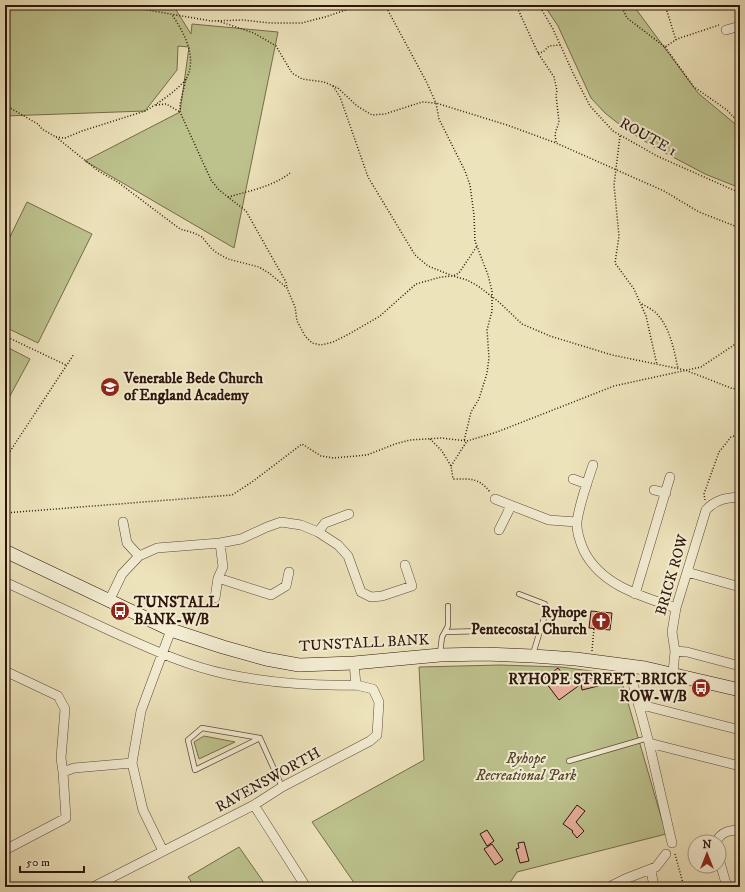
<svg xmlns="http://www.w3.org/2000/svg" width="745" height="892" font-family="'IM FELL DW Pica',serif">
<rect width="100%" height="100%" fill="#ede3bb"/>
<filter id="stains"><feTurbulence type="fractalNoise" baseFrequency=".005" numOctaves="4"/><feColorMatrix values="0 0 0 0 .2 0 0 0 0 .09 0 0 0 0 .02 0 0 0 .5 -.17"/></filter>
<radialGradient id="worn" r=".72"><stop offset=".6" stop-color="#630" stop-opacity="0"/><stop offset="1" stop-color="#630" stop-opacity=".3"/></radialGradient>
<path fill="#bdc28d" stroke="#756c4c" d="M5,5H173L191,34L192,24L278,32L234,248L85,161L180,112L189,47L178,46L177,70L145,111L5,116Z
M544,5H633L698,93L740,128V188L705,174L654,147L624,128L605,113L591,98L558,26Z
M27,202L92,234L38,343L5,327V247Z
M5,346L30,359L5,405Z
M500,665L561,667L620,675L666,834L517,872L507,887H357L312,822L424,760L419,667Z
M204,736L235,742L199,759L194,742Z
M239,847L267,887H195L188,877Z"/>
<path fill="#e8af9b" stroke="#2d150b" d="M591,611L612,613L610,630L589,628Z
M558,668L570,683L596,677L598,686L582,690L581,684L559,700L543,679Z
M577,805L585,811L576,822L584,831L577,838L572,832L573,831L563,824Z
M487,830L494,841L487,846L480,834Z
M524,842L529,861L520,863L516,849L519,848L518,843Z
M492,844L503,860L495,865L484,849Z"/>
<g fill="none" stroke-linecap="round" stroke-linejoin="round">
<defs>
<path id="lane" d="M519,594L545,604L547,608L533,654
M445,632L484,631
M440,653L442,637L448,626V606
M260,738L195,770L188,740L202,728L260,738L282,787
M569,761L648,738"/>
<path id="street" d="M726,30L740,26
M593,465C587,483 580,502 577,521C576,531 580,542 584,551C602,586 641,596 676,608
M573,479L587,484
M654,490L666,493
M495,499L549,520L577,522
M123,522L127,543L139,556
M499,530L511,506
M318,532L325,523L349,514
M220,543L223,567L218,578L271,595L286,586L289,572
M687,572L740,587
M5,582C42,599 79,616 115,633C151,649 187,666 226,674C269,683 312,686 356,685
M635,594L670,477
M215,598L218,578
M109,601L122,574L139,556L157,548L220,543L241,539L267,527L281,522L301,525L318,532L338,545L348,556L361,592L371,597L382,596L412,586L405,565
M675,651L687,652L740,666
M628,665L649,743L672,843
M5,671L58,696L65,709L61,758L63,772
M673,673L675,651L672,632L676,608L706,510C716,499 726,498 740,497
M638,704L740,730
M649,743L740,766
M254,805L306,887
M716,842C721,832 729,830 740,830
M5,850L66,818L63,772L74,768L132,763
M163,851L143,810L132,763L141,711L171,630
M719,859L727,887
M651,870L654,887
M93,887L254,805L282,787L370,741L377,735L379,702L373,689L356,685L354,663
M609,887L625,879L656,867L666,854"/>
<path id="secondary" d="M5,551L171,630L223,647L266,659L299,665L354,663L440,655L485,654L533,656L576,659L645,668L740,690"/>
</defs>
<use href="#lane" stroke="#5d4837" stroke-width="6"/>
<use href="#street" stroke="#5d4837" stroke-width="10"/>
<use href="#secondary" stroke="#2d150b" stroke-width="14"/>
<path stroke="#2d150b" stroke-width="1.5" stroke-dasharray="1 2" stroke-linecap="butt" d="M93,5L136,8L211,21L243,20L270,23H302L325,17L361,5
M385,5L426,81L436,103L439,119L465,171L470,185L474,215L475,241L488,275L492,291V311L487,330L489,358L487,373L479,399L471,412L464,441
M516,5L538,53L554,77L557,91L556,95L559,122L555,134L556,142
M539,5L553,29L573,73L590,106L613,131L657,156L740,193
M621,5L627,18L665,47L677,39L719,25
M665,5L676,40
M218,21L254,33L276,46L292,73L302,79L324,82L338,88L357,106L372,115L385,114L422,102L436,103L507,125L556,143L664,191L699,212L740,228
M665,47L694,87L727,110L740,124
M538,53L543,52L549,46L560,45
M186,79L180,104V112L211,180L219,190L246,211L286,282L287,288
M333,86L340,97L368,177L415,255L428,266L453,276L459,273L477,246
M5,99L10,108
M156,105L166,104L180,112
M5,107L10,108L38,124L42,129L56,137L97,170L119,183L180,229L194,233L202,237L211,248L217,253L228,259L259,267L269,273L287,288L295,307L297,321L305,336L312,343L321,345L333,342L349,334L380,316L416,284L441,277L453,276L467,280L478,286L499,302L522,324L550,336L612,355L685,370L731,388L740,390
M620,136L614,185L619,236L615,263L634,289L646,316L657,365
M56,137L65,138L82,131L145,111C156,105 179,89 186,79C198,58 184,32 172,15
M228,197C249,191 272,187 290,173
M642,304C646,306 651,309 655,312C670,326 674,350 678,369
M5,336L66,365
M430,439L442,451L451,466L453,479C470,479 478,477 490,492
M5,459L74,354
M451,466L467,441
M705,500L704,494L719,452L731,437L740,434
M5,513L232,495L252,482L302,444L321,456L333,458L367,455L395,444L410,440L441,438L467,441L497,432L614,386L701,367L740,341
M592,651L594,628
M675,854L684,887"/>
<use href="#lane" stroke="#f3edd3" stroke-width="4.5"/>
<use href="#street" stroke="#f3edd3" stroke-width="9"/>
<use href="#secondary" stroke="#f3edd3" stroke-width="13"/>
</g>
<defs>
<symbol id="school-disc" viewBox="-11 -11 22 22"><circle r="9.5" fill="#8f2418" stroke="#f3edd3"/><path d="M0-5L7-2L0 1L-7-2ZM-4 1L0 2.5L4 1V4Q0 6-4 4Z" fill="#fff"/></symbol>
<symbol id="bus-disc" viewBox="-11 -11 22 22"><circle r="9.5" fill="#8f2418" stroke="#f3edd3"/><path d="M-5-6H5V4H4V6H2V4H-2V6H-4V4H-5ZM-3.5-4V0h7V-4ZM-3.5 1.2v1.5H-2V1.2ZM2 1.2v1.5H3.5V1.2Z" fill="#fff"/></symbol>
<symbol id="church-disc" viewBox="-11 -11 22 22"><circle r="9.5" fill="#8f2418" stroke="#f3edd3"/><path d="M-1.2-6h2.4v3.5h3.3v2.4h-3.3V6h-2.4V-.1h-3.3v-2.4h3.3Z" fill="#fff"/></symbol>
</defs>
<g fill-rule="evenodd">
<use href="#school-disc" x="99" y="376" width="22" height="22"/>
<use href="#bus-disc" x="109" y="600" width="22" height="22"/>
<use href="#church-disc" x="590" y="610" width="22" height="22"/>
<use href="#bus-disc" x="690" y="677" width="22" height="22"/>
</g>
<g text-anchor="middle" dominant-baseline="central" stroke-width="4" stroke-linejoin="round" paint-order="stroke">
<g font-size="15" fill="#2d150b" stroke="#f3edd3">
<text transform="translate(648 137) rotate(29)">ROUTE 1</text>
<text transform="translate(672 575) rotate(-74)">BRICK ROW</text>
<text transform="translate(364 643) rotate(-3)">TUNSTALL BANK</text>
<text transform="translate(268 780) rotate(-29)">RAVENSWORTH</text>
</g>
<g font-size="15" font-weight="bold" fill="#2d150b" stroke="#f3edd3" text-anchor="start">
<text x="124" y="378">Venerable Bede Church<tspan x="124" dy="17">of England Academy</tspan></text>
<text x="134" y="602">TUNSTALL<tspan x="134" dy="17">BANK-W/B</tspan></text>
<text x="587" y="612" text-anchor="end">Ryhope<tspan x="587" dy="17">Pentecostal Church</tspan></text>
<text x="687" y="679" text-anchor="end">RYHOPE STREET-BRICK<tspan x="687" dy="17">ROW-W/B</tspan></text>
</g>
<g font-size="15" font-style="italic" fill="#584932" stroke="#f3edd3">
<text x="526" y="758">Ryhope<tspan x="526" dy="17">Recreational Park</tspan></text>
</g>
</g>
<rect width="745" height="892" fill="none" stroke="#ede3bb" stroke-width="20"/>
<rect x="6" y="6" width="733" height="880" fill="none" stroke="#2d150b" stroke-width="2"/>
<rect x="10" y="10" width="725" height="872" fill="none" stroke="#2d150b"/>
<g transform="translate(707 854)"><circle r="19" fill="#f3edd3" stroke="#a49783"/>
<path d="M0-3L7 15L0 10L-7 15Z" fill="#8f2418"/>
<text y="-6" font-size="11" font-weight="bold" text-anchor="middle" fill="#2d150b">N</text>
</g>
<path d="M20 866v6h64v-6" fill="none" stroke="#2d150b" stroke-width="2"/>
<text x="26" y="866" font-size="12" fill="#2d150b" stroke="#f3edd3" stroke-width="3" paint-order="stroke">50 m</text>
<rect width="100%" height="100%" filter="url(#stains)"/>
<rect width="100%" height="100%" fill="url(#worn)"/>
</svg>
